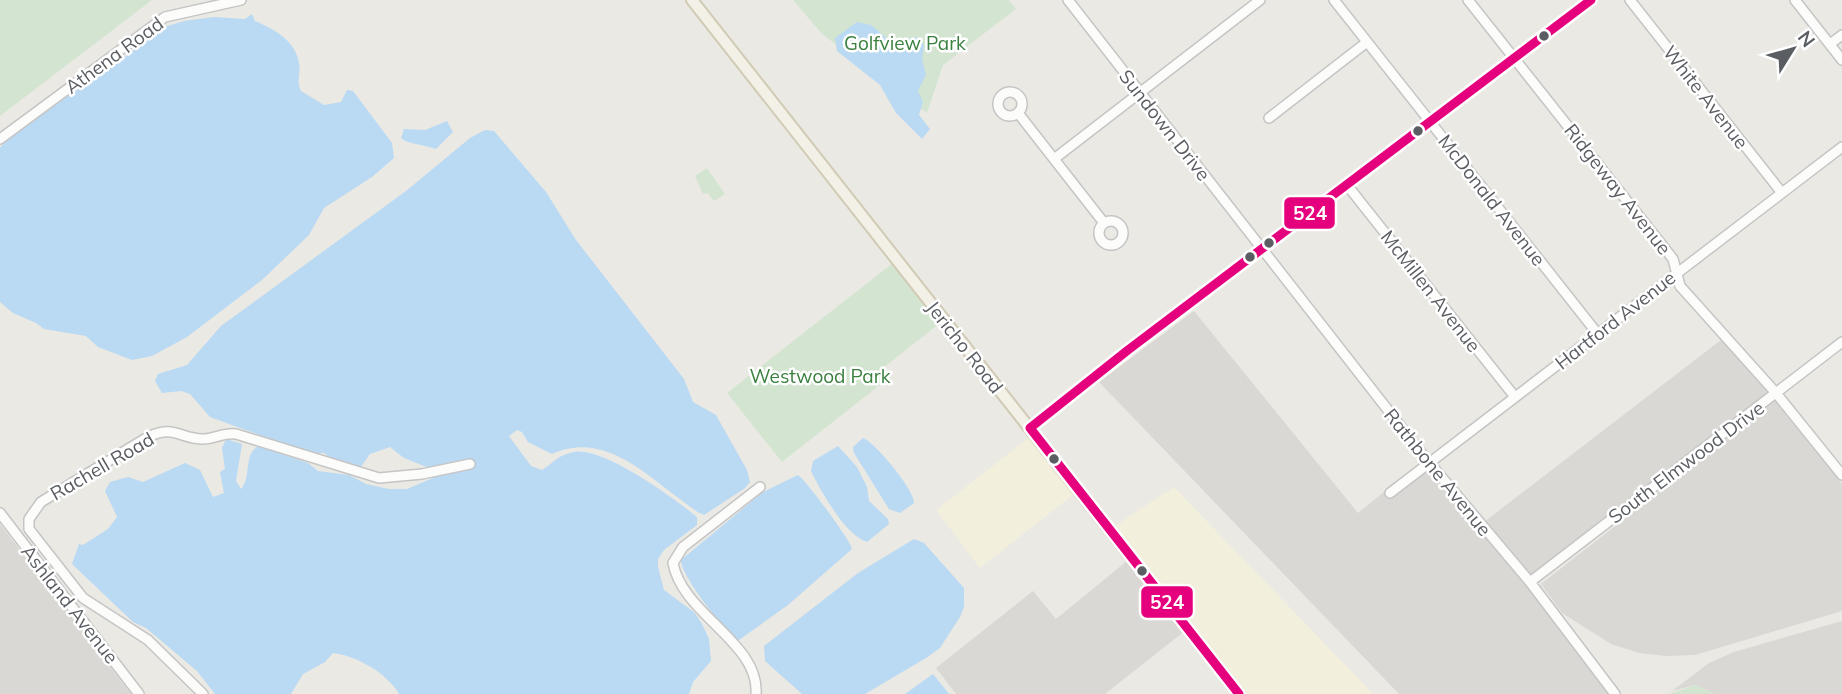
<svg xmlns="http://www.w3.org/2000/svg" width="1842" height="694" font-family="Mulish,sans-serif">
<rect width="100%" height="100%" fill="#eae9e4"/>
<path fill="#f3efdd" d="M1030,437L1074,494L980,568L936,510Z
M1174,487L1373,694H1244L1113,527Z"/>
<path fill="#dad8d4" d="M1194,311L1358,513L1421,462L1525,584L1609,694H1399L1099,382Z
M1721,340L1768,393L1530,578L1484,522Z
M1775,401L1842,484V611L1695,655L1666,656L1639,653L1611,644L1562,613L1541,584Z
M0,524L63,606L131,694H0Z
M1127,561L1186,630L1105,694H956L936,668L1033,591L1056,619Z
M1842,621V694H1715L1695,685L1672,691L1709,663L1734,652Z"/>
<path fill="#d3e5d1" d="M0,0H152L0,116Z
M793,0H1009L1016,9L943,65L927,113L822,34Z
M707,168L725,194L714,201L708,193L703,194L695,176Z
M893,263L940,323L883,368L890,377L782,462L727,393Z
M1695,685L1715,694H1669Z"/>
<path fill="#bad9f3" d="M252,14L255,21C274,29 295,40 299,63C301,74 296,81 301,91L324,105L341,102L347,90L353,91L392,143L394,158L372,177L324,208L309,235L262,280L187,337L152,356L132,360L98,347L86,336L44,329L36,323L13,313L0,302V148L9,135L115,65L161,28L184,21L214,17L245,19Z
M857,22L871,25L890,41L916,37L924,45L922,59L926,75L918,91L923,102L919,115L930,129L922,139L896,113L880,85L837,51L835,38Z
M447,121L453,132L436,149C426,145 407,144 401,138L404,129L425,130Z
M485,130L494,131L546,192L576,240L684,379L693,402L716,415L747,470L750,482L745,488L704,515C694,511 686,503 677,497C640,469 601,432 552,454L528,442L522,432L517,430L509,436L531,466L542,470C555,462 556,456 574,452C603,446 675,499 697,517V525L664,550L658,559V567L664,590L695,613L702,624L709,639L711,661L693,682L689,694H399C387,673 357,656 333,653L325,662L303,674L291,694H215L197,671L146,628L133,622L72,564L79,544L83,545L108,529L117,517L105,491L110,482L128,477L143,482L185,463L200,470L213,497L224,493L220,472L225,469L222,448L226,439L242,444L236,481L241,489C252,476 243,455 258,446L308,463L318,471L349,475L366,484L389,489H407L433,478L429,468L404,458L390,447L370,454L360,468L336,462L324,453H309L210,417L190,394L181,391L162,393L155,381L158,374L187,365L221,326L406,191L470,138Z
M863,438C875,442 916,492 914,503L900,513L889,509L854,453L853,447Z
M838,446L857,467L867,487L869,501L888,519L889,524L867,542C845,535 821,491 811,471L813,461Z
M798,475C805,479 851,541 852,549L788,605L739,640C725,633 680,574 681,560L763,492Z
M914,539L924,543L964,588V607L960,617L940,648L926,658L865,694H802L765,661L764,646L858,573Z
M933,674L949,694H905Z"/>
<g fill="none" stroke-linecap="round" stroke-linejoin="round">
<defs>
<path id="minor" d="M1068,0L1423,455L1530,582L1615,694
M1334,0L1597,333
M1468,0L1673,259L1680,286L1776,393L1842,475
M1630,0L1782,193
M1795,0L1842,60
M1830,44L1842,35
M998 104a12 12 0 1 1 24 0a12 12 0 1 1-24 0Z
M1018,113L1104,223
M1269,118L1367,42
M0,139L165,17L241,0
M1054,159L1260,0
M1347,185L1515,397
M1099 233a12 12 0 1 1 24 0a12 12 0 1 1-24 0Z
M1030,428L1128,350L1591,0
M1390,493L1842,147
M0,513L139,694
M1530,582L1842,342
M203,694L148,640L83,598L29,529V519L41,502L148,437C174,424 180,439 203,439C215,439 224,432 236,434L379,478L422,474L470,464
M756,694C760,643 682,614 673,563L683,547L760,487"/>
<path id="major" d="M692,0L1239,694"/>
</defs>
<use href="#minor" stroke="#c6c5c5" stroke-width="12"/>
<use href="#major" stroke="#d1cab4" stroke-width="14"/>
<use href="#minor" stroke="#fcfcfb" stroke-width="9"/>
<use href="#major" stroke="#f2f0e7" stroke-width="10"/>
<defs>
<path id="bus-1" d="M1030,428L1128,350L1591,0
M1030,428L1239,694"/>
</defs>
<use href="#bus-1" stroke="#fff" stroke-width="14"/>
<use href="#bus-1" stroke="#e5007d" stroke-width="9"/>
</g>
<g fill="#5a5d62" stroke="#fff" stroke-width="2.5">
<circle cx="1544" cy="36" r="6"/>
<circle cx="1418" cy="131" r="6"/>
<circle cx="1269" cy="243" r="6"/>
<circle cx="1250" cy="257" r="6"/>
<circle cx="1054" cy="459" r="6"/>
<circle cx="1142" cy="571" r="6"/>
</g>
<g text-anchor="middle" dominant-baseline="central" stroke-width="5" stroke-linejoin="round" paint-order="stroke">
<g font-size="19" fill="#3a813f" stroke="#fff">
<text x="905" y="43">Golfview Park</text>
<text x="820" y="376">Westwood Park</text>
</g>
<g font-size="19" fill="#5a5d62" stroke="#fff">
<text transform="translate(114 55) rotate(-36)">Athena Road</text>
<text transform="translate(1706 97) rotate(52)">White Avenue</text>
<text transform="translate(1165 125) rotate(52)">Sundown Drive</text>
<text transform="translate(1618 189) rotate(52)">Ridgeway Avenue</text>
<text transform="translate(1492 200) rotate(52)">McDonald Avenue</text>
<text transform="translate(1431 291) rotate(52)">McMillen Avenue</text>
<text transform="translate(1615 320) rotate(-38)">Hartford Avenue</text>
<text transform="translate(965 347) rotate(52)">Jericho Road</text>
<text transform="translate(1686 462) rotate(-37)">South Elmwood Drive</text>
<text transform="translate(102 466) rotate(-30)">Rachell Road</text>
<text transform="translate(1438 472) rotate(51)">Rathbone Avenue</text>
<text transform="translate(70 604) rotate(52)">Ashland Avenue</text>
</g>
</g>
<g stroke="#fff" stroke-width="2.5">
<rect x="1283" y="196" width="53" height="34" rx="7" fill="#e5007d"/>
<rect x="1140" y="585" width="54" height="34" rx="7" fill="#e5007d"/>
</g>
<g font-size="19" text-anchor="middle" font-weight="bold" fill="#fff">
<text x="1310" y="220">524</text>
<text x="1167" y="609">524</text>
</g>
<g transform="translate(1793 49) rotate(53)" stroke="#ffffff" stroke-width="5" paint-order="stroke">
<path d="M0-5L12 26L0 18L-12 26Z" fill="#5a5d62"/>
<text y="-10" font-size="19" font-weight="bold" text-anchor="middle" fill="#5a5d62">N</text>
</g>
</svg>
